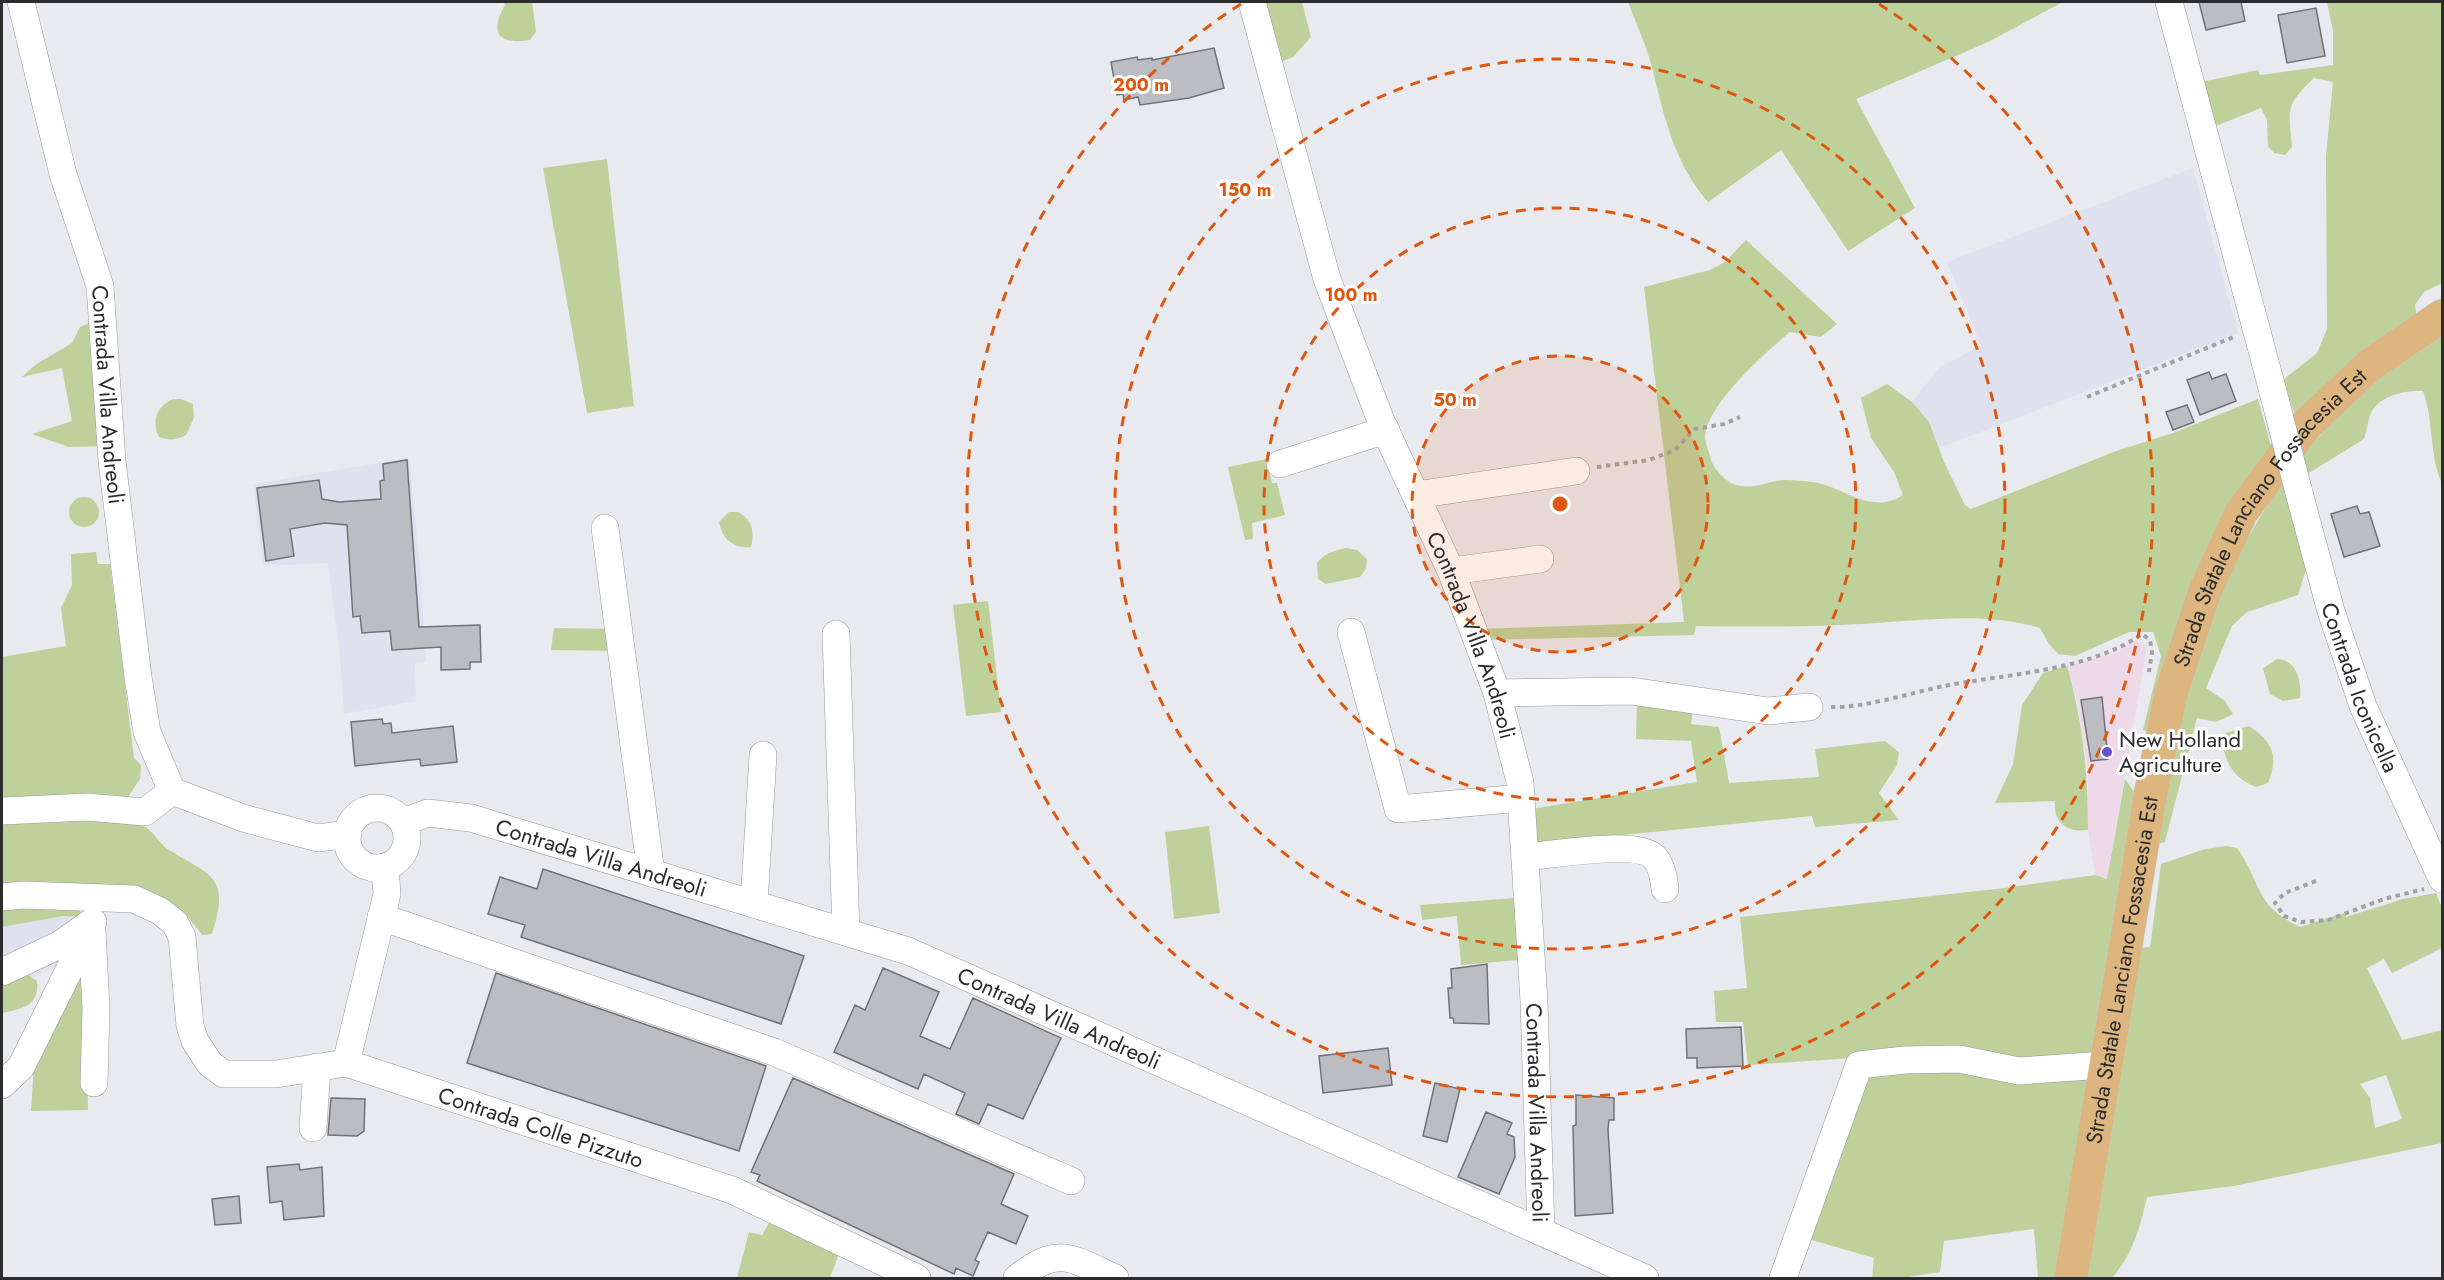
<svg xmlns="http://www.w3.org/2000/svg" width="2444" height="1280" font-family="Jost,sans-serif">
<rect width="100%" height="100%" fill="#e9eaef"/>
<path fill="#eed9e8" d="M2137,640L2146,647V652L2107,879L2095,875L2088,830V772L2077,699L2067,666L2114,653Z"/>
<path fill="#dfe1ee" d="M2193,168L2238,333L1939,448L1912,402L1938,369L1981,345L1947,262Z
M409,458L420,566L426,662L415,663L416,701L344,714L340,657L328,563L263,566L253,484Z
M63,916L81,917L74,953L52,969L2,992V927Z"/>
<path fill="#bed19a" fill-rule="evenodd" d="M504,2H532L536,32L530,40C500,45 488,34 505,5Z
M1259,2H1302L1311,37L1293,57L1276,64Z
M1628,2H2063L1988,42L1856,99L1915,208L1848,251L1781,150L1708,202C1674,163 1664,116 1652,67C1646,45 1636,23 1628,2Z
M2327,2H2442V283L2424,292L2415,305L2417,318L2295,415L2283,380L2317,353L2327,329L2326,156L2333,82L2314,78C2284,107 2289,108 2292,147L2285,155L2274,153L2268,146L2267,120L2261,108L2213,127L2201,82L2258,70L2260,75L2333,65V31Z
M607,159L634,406L587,413L543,168Z
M1746,240L1837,324L1821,337L1790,332C1766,352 1706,405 1705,437C1705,444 1710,453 1711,460C1714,469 1726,482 1736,485C1757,490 1766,481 1785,480C1794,480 1804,481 1813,482C1846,487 1870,516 1903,495L1894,472L1871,438L1861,398L1887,384L1912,402L1929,422L1944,462L1965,505L1971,509L2116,451L2173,433L2258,399L2272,450L2149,732L2143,730L2161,656L2153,632H2129L2075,656L2058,654L2049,644L2040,628C1983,611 1920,621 1861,624C1806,627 1751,627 1696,626L1694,635L1482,640L1477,629L1684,622L1644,287L1710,270L1725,262Z
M96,320L107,446L69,447L32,434L72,421L62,368L22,377L35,365L72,343L80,327Z
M2442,336V484C2429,455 2434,421 2423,391C2406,390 2381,395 2372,411C2368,418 2367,431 2364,439L2309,473L2299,458L2358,395L2392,366Z
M173,399H181L193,404L194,418L186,435C176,440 170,441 159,437C151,421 157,406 173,399Z
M1266,459L1272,483H1277L1285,515L1252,523L1253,539L1245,540L1228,467Z
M2282,480L2306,570L2298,595L2247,612L2232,626L2206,688L2225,701L2233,714L2216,722L2197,718L2165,842L2154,845L2185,695L2229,570Z
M69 512a15 15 0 1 1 30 0a15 15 0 1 1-30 0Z
M729,512H738C752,520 755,531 751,547C734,549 722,539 719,522Z
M1346,548L1357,550L1367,559L1366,569L1360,577L1326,584L1318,579L1317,563C1325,553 1333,551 1346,548Z
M96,552L98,564H110L134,758L141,765L140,779L128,797L2,808V657L66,646L61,608L72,585L71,554Z
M988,601L1001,712L966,716L953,605Z
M554,628L616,629L617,651L551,650Z
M2277,659C2297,659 2302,683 2300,698L2283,701L2270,694L2263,668Z
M2067,666C2083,721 2088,774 2088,830C2067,833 2053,822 2055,801L1995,803L2013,764L2022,705L2043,673Z
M1637,699L1694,704L1691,724L1719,727L1729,783L1819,777L1815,749L1885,741L1899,752L1897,765L1879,793L1899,820L1815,827L1812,816L1533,844L1525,810L1697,782L1691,741L1636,739Z
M2249,726C2273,742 2279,756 2268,783L2256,787C2233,778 2225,763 2222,739L2226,733Z
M2125,779L2135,793L2092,1056L2077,1062L1869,1057L1748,1065L1743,1022H1716L1714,991L1747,988L1740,917L2005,888L2095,875L2107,879Z
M106,814C117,818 132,819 142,825C153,830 159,844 169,850C213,877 230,876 212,934L202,935L185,913L168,902L2,891V817Z
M1209,826L1220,913L1174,919L1165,832Z
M2227,846L2237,848C2262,882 2253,905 2300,927L2344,913L2346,917L2403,899L2436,893L2442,908V948L2392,973L2384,959L2367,968L2402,1040L2442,1030V1143L2234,1186L2147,1197C2140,1227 2133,1254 2112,1278H2087L2139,948L2150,947L2161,864L2205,849ZM2386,1075L2402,1119L2375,1128L2370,1098L2360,1084Z
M1516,898L1518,960L1461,965L1457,916L1422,920L1420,905Z
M2,905L80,909L81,917L63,916L2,927Z
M86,958L88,1110L31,1111L34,1063Z
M24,972L37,981C40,1006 21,1009 2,1013V981Z
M1961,1068L2089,1075L2057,1278H2038L2034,1229L1944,1241L1940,1272L1902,1278H1872L1874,1258L1808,1239L1868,1075Z
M773,1216L841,1248L830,1278H737L749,1232L762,1235Z"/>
<path fill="#bcbdc2" stroke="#717277" stroke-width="1.5" d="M2199,2H2241L2245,21L2206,30Z
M2316,8L2325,56L2287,63L2278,15Z
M1214,48L1224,88L1189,98L1140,105L1138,97L1124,100L1123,94L1117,95L1111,62L1137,57L1138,60L1152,58V60Z
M2209,372L2212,379L2226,374L2236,401L2200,415L2187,380Z
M2187,405L2194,422L2173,430L2166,412Z
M407,460L419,627L480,625L481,662H470V669L441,670V647L392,650L390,631L362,633L360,616L353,617L347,525L325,523L290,529L294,556L266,561L257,488L319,480L322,499L339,502L381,499L380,481L384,480L383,464Z
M2357,506L2360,514L2369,512L2380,546L2344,557L2331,514Z
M2102,697L2108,759L2091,761L2081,700Z
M382,719L383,724L391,723L392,733L453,726L457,762L421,766L420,759L355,766L351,722Z
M543,869L804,956L781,1024L521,937L525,925L488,914L500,877L537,889Z
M1487,964L1489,1024L1454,1023L1453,1018H1450L1448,988H1452L1451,969Z
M883,968L939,992L920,1036L950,1049L973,998L1061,1038L1023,1119L988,1104L979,1124L956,1114L965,1093L924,1074L918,1089L834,1052L855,1005L865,1010Z
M496,973L766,1066L739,1151L467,1063Z
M1741,1027L1743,1066L1697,1068V1058H1687L1686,1029Z
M1388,1048L1392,1085L1323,1093L1319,1056Z
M793,1078L1014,1174L1001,1204L1028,1216L1016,1244L988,1232L975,1260L979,1262L973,1276L956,1268L954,1274L757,1181L760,1175L751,1172Z
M1435,1083L1460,1089L1447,1142L1423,1136Z
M1576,1095L1614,1098V1120H1609L1608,1129L1613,1213L1575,1216L1573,1126L1576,1125Z
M331,1098L365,1099L364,1131L357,1136L328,1135Z
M1486,1112L1512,1123L1507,1134L1514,1137L1515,1157L1499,1194L1458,1177Z
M299,1164L300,1170L322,1167L324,1216L284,1220L282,1201L270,1203L267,1167Z
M239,1196L241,1223L215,1225L212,1199Z"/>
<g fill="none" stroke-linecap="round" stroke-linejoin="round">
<defs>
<g id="minor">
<path id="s1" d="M21,2L63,174L100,286L112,461L138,677L147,732L172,791L243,818L318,838L348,834"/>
<path id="s2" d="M1252,2L1327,279L1381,421L1451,571L1497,693L1520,782L1534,1001L1541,1232"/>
<path d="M2169,2L2276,403"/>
<path d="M1280,464L1386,430"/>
<path id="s3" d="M2298,489L2331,611L2363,706L2442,879"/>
<path d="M1416,495L1576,471"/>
<path d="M605,528L651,873"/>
<path d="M1451,571L1540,559"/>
<path d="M1351,632L1398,809L1521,798"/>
<path d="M836,634L846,932"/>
<path d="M1497,693L1631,691L1768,711L1809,707"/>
<circle cx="377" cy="838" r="30"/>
<path d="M2,811L87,807L145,812L172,791"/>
<path id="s4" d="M403,822L428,813L471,818L908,951L1645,1278"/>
<path d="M1525,857C1551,855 1639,839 1655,858C1662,866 1664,879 1665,889"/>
<path id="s5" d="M385,867L387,894L346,1063L732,1190L917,1278"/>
<path d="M2,897L24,895L134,899L160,911L175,923L182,937L190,1026L195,1041L210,1064L224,1074H276L346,1063"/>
<path d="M754,904L763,755"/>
<path d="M381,917L774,1052L1071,1181"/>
<path d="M92,931L96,1008L94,1083"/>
<path d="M2,972L59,945L92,922"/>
<path d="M2,1085L21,1067L93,922"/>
<path d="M313,1128L317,1067"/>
<path d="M1017,1278C1059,1245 1071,1258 1115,1278"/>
<path d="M1783,1278L1859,1065L1905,1060L1959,1059L2019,1071L2104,1065"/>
</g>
<g id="major">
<path id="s6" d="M2071,1278L2150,797L2171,693L2205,591L2241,513L2306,425L2371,364L2442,316"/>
</g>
</defs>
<use href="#minor" stroke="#97989d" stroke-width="28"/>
<use href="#major" stroke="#c8c8c9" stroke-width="34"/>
<path stroke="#a2a2a6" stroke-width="4" stroke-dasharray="4.5 4.5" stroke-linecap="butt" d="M2087,397L2236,336
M1597,467L1649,460L1675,450L1695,429L1724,424L1740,417
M1831,707C1864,708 1911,693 1944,686C2005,674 2090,671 2142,634L2150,640L2152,652L2149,672
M2316,881L2285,893L2275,903L2284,916L2301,922L2328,920L2384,899L2424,889"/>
<use href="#minor" stroke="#fff" stroke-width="27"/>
<use href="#major" stroke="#ddb57f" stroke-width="33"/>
<defs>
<path id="minor-bridge" d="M2276,403L2298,489"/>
</defs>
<use href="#minor-bridge" stroke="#97989d" stroke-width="28" stroke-linecap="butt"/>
<use href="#minor-bridge" stroke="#fff" stroke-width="27"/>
</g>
<circle cx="1560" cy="504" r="148" fill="#df570e" fill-opacity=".12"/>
<g fill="none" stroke="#df570e" stroke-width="3" stroke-dasharray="10 8">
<circle cx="1560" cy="504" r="148"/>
<circle cx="1560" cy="504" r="296"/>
<circle cx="1560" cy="504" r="445"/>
<path d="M1879 4A593 593 0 1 1 1241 4"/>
</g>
<circle fill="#6852cb" stroke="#fff" stroke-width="2" cx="2107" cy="752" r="6"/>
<g text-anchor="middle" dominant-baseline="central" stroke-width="6" stroke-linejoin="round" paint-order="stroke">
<g font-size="22" fill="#2c2c2e" stroke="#fff">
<text stroke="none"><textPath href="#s1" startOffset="404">Contrada Villa Andreoli</textPath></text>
<text stroke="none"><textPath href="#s6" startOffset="798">Strada Statale Lanciano Fossacesia Est</textPath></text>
<text stroke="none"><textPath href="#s2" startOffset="672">Contrada Villa Andreoli</textPath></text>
<text stroke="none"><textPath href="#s3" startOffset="208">Contrada Iconicella</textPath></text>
<text stroke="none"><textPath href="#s4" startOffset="206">Contrada Villa Andreoli</textPath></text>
<text stroke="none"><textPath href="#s6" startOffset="312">Strada Statale Lanciano Fossacesia Est</textPath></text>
<text stroke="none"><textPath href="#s4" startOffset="692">Contrada Villa Andreoli</textPath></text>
<text stroke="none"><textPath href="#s2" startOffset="1158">Contrada Villa Andreoli</textPath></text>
<text stroke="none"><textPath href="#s5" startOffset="406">Contrada Colle Pizzuto</textPath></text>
</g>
<g font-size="22" fill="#2c2c2e" stroke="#fff" text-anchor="start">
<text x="2119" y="739">New Holland<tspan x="2119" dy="25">Agriculture</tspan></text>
</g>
</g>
<circle cx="1560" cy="504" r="9" fill="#df570e" stroke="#fff" stroke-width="3"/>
<g font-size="18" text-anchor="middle" font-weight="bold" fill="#df570e" stroke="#fff" stroke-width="6" stroke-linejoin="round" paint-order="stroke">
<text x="1141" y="91">200 m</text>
<text x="1245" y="196">150 m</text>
<text x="1351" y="301">100 m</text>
<text x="1455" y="406">50 m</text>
</g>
<rect width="2444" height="1280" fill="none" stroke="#2c2c2e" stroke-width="6"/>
</svg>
